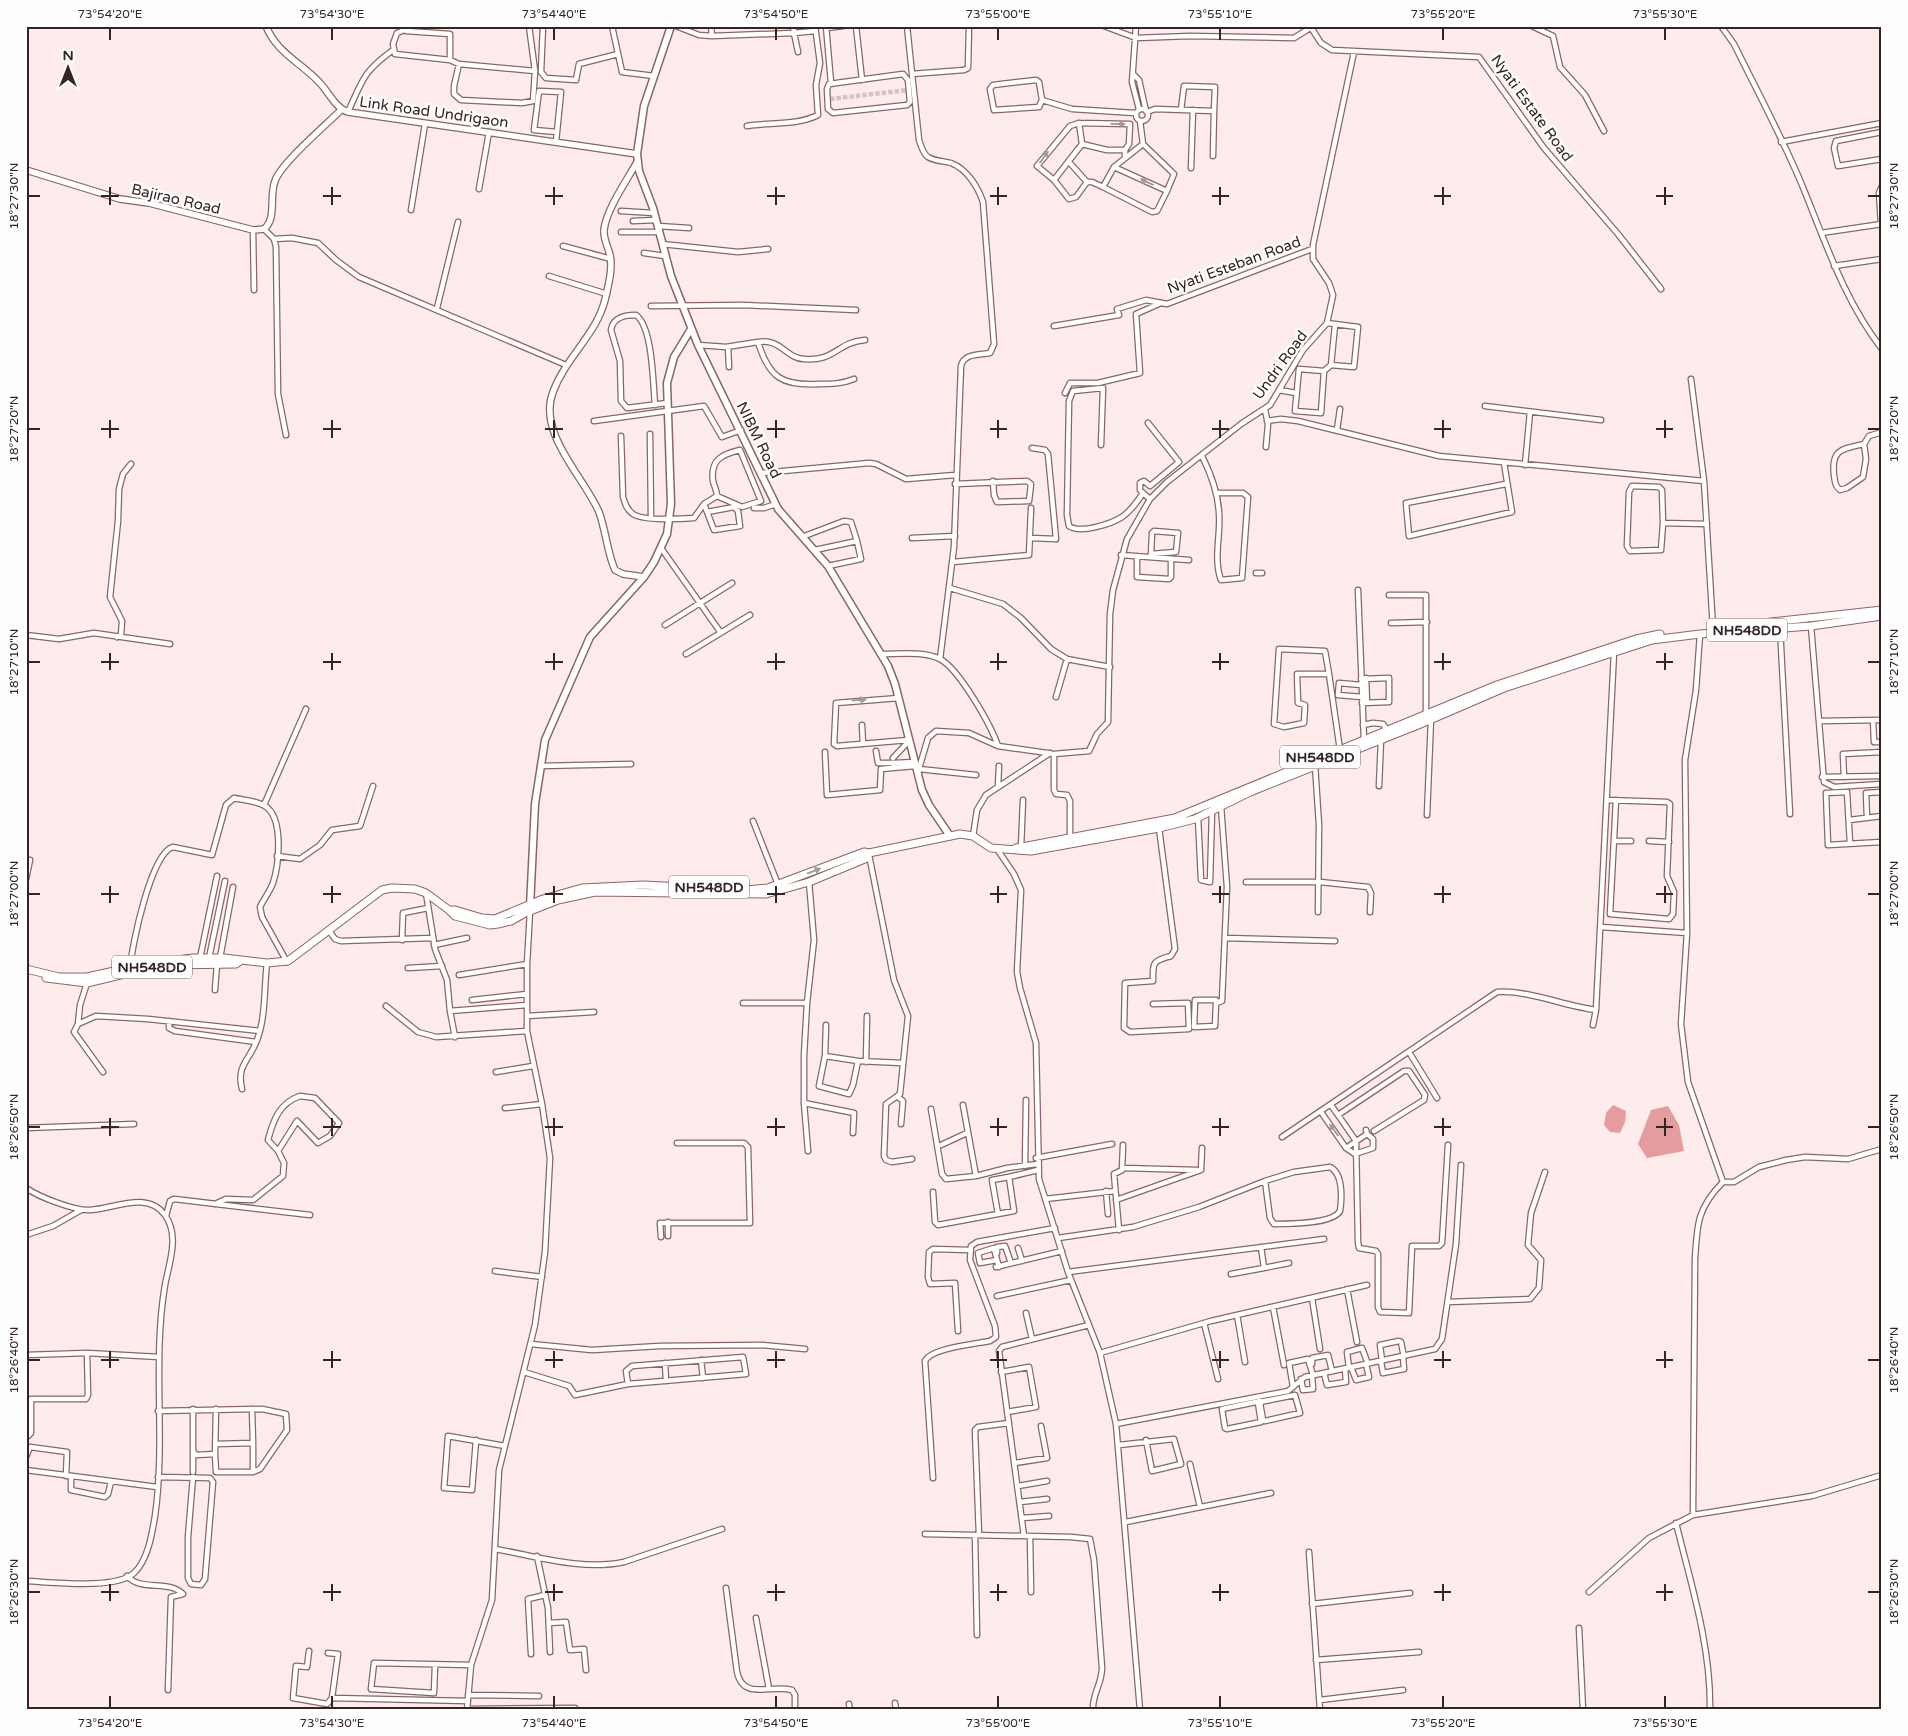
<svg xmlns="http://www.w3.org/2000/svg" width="1908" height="1736" font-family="'Varela Round',sans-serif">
<rect width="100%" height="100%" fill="#feebeb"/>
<path fill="#e49d9c" d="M1613,1105L1626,1111L1625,1122L1620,1133L1610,1132L1604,1125L1606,1113Z
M1668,1106L1679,1125L1684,1151L1647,1158L1638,1144L1651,1110Z"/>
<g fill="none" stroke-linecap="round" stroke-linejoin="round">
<path stroke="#d6c3c3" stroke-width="4.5" stroke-dasharray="4.5 2" stroke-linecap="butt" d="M830,99L907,90"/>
<defs>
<path id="minor" d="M414,26L397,33L393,44L395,54L450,60L459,64
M529,26L535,71L533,101L522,103L461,100L454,94V86L459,64L535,71
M543,26L541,72L546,78L576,80L579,64L618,54
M612,26L622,72L654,76
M676,26L699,35L712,36
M711,26L712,36L794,33L793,26
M826,26L831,83
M856,26L862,80
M907,26L919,140C921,146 923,154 928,157C934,161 944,161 951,163C967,169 978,187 983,202L994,344L990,353C979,355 964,353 961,366L954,547L940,659
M1104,26L1136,38L1190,36L1294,38L1310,28
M1136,26L1132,82L1139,109
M1310,26L1321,43L1332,50L1479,57L1544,148L1618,234L1661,289
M1532,26L1553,36L1560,67L1585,95L1604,131
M1721,26L1734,44C1757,91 1782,137 1802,185C1825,241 1844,300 1882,349
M827,28L843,26
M406,31L450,34V60
M798,52L794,33L815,31
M903,74L908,80L910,102L907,105L833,113L828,109L827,89L829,84Z
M912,74L964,70L968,68L969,26
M1134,75L1139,80L1146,111
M1036,80L1039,82L1042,100L1039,107L994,110L990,89L993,85Z
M1042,100L1072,109L1135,113
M1136 115a6 6 0 1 1 12 0a6 6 0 1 1-12 0Z
M1181,110L1184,86L1215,87L1214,111
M348,112C363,79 363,72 393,50
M1147,112L1155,109L1214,111L1213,156
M747,126C770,122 796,126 818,115L816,85L820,63L815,26
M1882,132L1836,141L1834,148L1838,166L1882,159
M556,142L561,92L539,91L534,130L557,132
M1781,142L1882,123
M1082,144L1107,150H1125V158
M1143,144L1114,167L1103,187L1152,212L1157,211L1167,191
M1069,162L1087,182H1092L1103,187
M1114,167L1167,191L1174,174L1143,144L1140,121
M1191,168L1193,110
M1054,180L1082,144L1079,123
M1087,182L1076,197L1069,199L1054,180L1037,166L1070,126L1079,123L1130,124L1129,144L1125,150
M479,189L489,132
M411,210L425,124
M621,211L654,213
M633,221L656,220
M1881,224L1879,193L1882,186
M658,226L689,228
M264,229L274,239L276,247L278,394L286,435
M253,230L254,290
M621,232H659
M1821,233L1882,224
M274,239L292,238L318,243L336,260L359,277L566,365
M662,244L738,252L768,249
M563,246L611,259
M644,253L665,256
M1834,266L1882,259
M549,276L607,294
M651,306L743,305L856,310
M437,308L458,222
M1054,326L1119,315L1117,309L1146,300L1167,304L1312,249
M758,342C781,338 785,358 804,359C835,362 837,342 865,340
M698,345L726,347L758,342C769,378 782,386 819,384C831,384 842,384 854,379
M728,347L729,367
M1331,365L1335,325
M1324,371L1321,413L1295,411L1299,369L1324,371L1331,365L1354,367L1358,327L1327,323
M1691,379L1704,481
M1279,390L1296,393
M1065,393L1070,383H1098L1140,373L1136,314L1161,303
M655,405C653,385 653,327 636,315C625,315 613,317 611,330L620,361L621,401L627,408L667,403
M1485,406L1601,420
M1265,410L1268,424L1266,447
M594,421L704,406L722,437L741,430
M1267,421L1281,419L1298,421L1439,456L1704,481L1713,628
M1337,430L1340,409
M650,434L651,518
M621,436L623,497C625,504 627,510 633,514C643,521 681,519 694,518L704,504L717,496C717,490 714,486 713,481C710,459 723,454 740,450L761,501L742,507L717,496
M1864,444C1842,449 1831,449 1834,475C1835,482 1835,486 1840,490L1847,488L1863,477L1866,459L1864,444L1869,436L1882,432
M1101,445L1103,388L1073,391L1069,401L1067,515L1069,526C1080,534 1111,524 1122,517C1131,511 1137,502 1143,493L1150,499
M1202,456C1211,474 1218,493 1219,513C1221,535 1213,558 1221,580L1242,578L1248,497L1243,493H1216
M1504,463L1512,512L1409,536L1406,503L1506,484
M1525,465L1530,412
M761,473L869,463L876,464L906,479L955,475
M955,484L1027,481L1031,484L1029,501L997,502L994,495L993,481
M1143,493L1140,490V483L1144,481L1150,486L1179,462L1148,423
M704,504L714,530L740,526L738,511L734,507L707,512
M754,508H764L776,504
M1663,523L1662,490L1659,487L1632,486L1629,492L1627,546L1630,551L1661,550L1663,523L1707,524
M802,537L844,521L851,522L857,541L815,550
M912,538L955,536
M1030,538L1056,539L1048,454L1045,450L1032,448
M661,548L721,633
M1121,555L1189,560
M1137,556V577L1169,579L1171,577V559
M1150,557L1151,554L1176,552L1178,533L1154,531L1152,533L1151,554
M953,562L1029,555L1031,508
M828,566L861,559L857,541
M1256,573H1262
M950,588L1003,604L1021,618L1051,649L1067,659L1110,667
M1358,590L1364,740
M1389,595H1426V714
M1391,623L1427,622
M665,625L732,583
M1811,626L1824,782L1834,787L1882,784
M1780,628L1790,814
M1700,634L1696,690L1685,760L1687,933L1681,1024L1688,1082L1723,1182
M26,635L59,639L94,633L170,644
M117,637L121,635L122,621L110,597L118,521L119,489L123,474L131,464
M686,654L750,615
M882,654C899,654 924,651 940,659C959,669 991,725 998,746L1054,754
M1329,674L1325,651L1279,649L1274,724L1284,727L1304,723L1305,705L1298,703L1297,674H1329L1340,750
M1366,678L1367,703
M1361,679L1389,678V702L1362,703
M1361,685L1339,683L1338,695L1362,697
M1056,697L1067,659
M899,698L836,703L834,744L837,746L908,740
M1873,720L1874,742H1882
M1819,721L1882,720
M862,725L863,744
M1363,725L1373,723L1383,724L1387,730
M876,751L878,763H894
M825,752L827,795L880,790L881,769L915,766
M893,758L909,741
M1315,765L1319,825L1318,912
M540,766L631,764
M894,766V763L915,762
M919,769L976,775
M918,772L928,738L936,731L969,733L998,746
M1822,777L1882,776
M1844,777L1843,754L1882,752
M998,786L999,766
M1379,786L1381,740
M1607,800L1667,802L1670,804L1667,876L1674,892L1673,914L1669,919L1610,914L1616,800
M264,805L306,709
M1427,815L1431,719
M1198,817L1201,880L1210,882L1212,811
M1867,818L1866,793L1882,792
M1849,820L1882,816
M753,821L779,887
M973,836L977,810L986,795L1050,753
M1070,839V801L1067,795L1056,794L1054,790V754L1089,751L1097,734L1108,722L1110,614L1113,590L1127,539L1150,499L1167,482L1241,424L1270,405L1303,350L1327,323L1333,295L1329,283L1313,259V245L1354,52
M1614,841H1631
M1649,841L1669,842
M1850,843L1847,792L1826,793L1828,845L1882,842
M1021,847L1023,800
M997,849L1014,874L1021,890L1017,972L1020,988L1036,1043L1039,1179L1068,1272L1100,1353L1116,1424L1140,1710
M869,855L894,980L908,1016L900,1094L886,1104L884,1156L886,1160L892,1162L912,1159
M277,856L300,859L320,845L332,830L360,826L373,786
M26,879L30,860
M1246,882H1320L1368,887L1371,893L1370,912
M426,893L435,949L447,980L450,1011L455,1037
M1601,927L1687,933
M330,932L335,939L341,941L433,938
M1225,938L1335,941
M402,940L403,913L428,908
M434,945L467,938
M200,958L217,876
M209,958L225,881
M220,958L233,887
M130,968C132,945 151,853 173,847L212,855L226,805L234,798C243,800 257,801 265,806C284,818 279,864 273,883C270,891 264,899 260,907L262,917L287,962
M408,968L442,966
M459,975L527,964
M87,983L80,1005L78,1024L74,1032L103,1072
M215,990L217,964
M472,1000L527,994
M743,1003H807
M1217,1003L1216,1000H1195L1194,1027L1215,1026L1216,1003L1222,1001L1227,887L1221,806
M1153,1004L1188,1003L1189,1029L1130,1032L1124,1028L1125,983L1153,981C1153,962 1152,961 1171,956L1175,949L1159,828
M386,1006L418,1032L436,1037L527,1031
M450,1011L527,1005
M527,1016L594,1012
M169,1021V1028L175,1031L256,1042
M78,1024L96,1016L148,1019L260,1031
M1593,1025L1596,1010
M1409,1052L1437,1098
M825,1056L819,1086L849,1094L853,1085L858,1061L825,1056L826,1025
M858,1061L902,1063
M866,1062L867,1016
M496,1072L533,1066
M242,1089C236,1065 250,1060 257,1040C266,1017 264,987 267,963
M300,1096L315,1098L339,1123L330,1136L318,1143L297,1121L278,1151L268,1140C273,1121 279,1103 300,1096Z
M898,1097L903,1101L901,1124
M804,1103L854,1113L853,1133
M963,1105L976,1176
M1331,1105L1356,1141L1358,1242L1359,1248L1376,1251L1378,1254V1307L1380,1312L1409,1313L1412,1246H1439L1442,1243L1448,1145
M505,1108L542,1104
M931,1109L942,1174L946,1179L976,1176L1007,1168L1037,1164
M1321,1112L1346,1148L1355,1154
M1338,1115L1404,1071H1409L1425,1095L1424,1100L1374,1131
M26,1128L134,1124
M1282,1137L1497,992C1529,990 1564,1006 1596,1010L1614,652
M941,1145L967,1133
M1346,1148L1367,1134L1366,1130
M808,1151L804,1103V1056L807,1003L814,940L809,882
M1355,1154L1373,1148V1139L1367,1134
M1036,1158L1112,1144
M1025,1166L1026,1100
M1123,1168L1197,1170
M26,1188C39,1197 75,1211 90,1210C114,1209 147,1190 165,1215C180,1236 169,1263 165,1285C152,1361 166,1440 155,1516C152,1534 148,1560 134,1573C116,1590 51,1582 26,1581
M1106,1191L1108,1214
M933,1192L935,1222L938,1225L1014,1211L1009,1177L1038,1170
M1045,1199L1115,1191
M1116,1200L1201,1170L1202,1148
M215,1204L226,1199L253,1200L283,1176L284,1163L278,1151
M998,1214L992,1180L1009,1177
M166,1216L170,1201L174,1199L310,1215
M668,1222V1236
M1119,1230L1114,1174L1122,1170L1123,1145
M26,1235L53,1226L81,1210
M661,1237L660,1223H750L748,1147L744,1143H677
M1058,1238L1133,1227L1199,1207L1265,1181L1270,1218L1274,1224C1289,1224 1333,1224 1340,1211C1342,1198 1343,1173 1330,1167L1294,1172L1265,1181
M1261,1247L1264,1268L1289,1263
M1018,1248L1022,1261
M997,1253V1247L1005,1246L1011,1263
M997,1260L980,1263L978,1253L994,1248V1249L999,1267
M996,1267L1062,1251
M495,1271L542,1277
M1068,1272L1324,1239
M1231,1274L1264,1268
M1347,1289L1357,1342
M997,1296L1071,1280
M1312,1298L1320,1349
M1448,1302L1530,1299L1539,1288L1541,1260L1528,1245L1531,1213L1545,1172
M1273,1307L1284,1365
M1026,1313L1032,1339
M1237,1315L1245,1362
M1204,1323L1218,1379
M958,1331L955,1283L930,1284L928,1277L929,1252L933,1249L969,1250
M531,1344L592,1350L660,1346L761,1345L805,1349
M1100,1353L1211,1321L1367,1285
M26,1355L87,1353
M701,1360L703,1378
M1382,1361L1380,1345L1399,1341L1401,1342L1404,1357
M1381,1362L1383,1373L1404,1369L1403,1357
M665,1363L666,1381
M1312,1364V1358L1328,1355L1332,1371
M1351,1367L1356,1380L1369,1377L1366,1364
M1349,1368L1347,1352L1362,1348L1368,1364
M524,1372L569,1386L575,1395L628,1384L746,1374L743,1357L632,1366L626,1371L628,1384
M1001,1372L1029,1367L1036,1407L1007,1412
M1324,1373L1327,1385L1346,1382L1345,1369
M1301,1379L1303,1390L1313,1389L1312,1375
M1293,1387L1289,1363L1308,1359L1313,1375
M1259,1397L1263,1420L1265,1421L1300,1413L1295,1395L1260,1402
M1256,1402L1258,1403L1261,1422L1227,1429L1225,1428L1222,1409Z
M193,1409V1451L196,1455L215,1454L216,1409
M252,1409L253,1443
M158,1411L262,1409L286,1414L287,1430L260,1469L253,1472
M1116,1424L1288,1391L1305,1377L1435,1349L1442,1339L1456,1244L1461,1165
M26,1438L31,1433V1399H86L88,1395L87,1353L159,1357
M476,1440L472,1490L444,1488L448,1436L505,1446
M1119,1445L1174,1439L1181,1464L1152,1471L1146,1440
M215,1454L216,1472H253V1443L216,1444
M26,1457L30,1447L67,1452L66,1476
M1015,1463L1047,1458L1041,1426
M1190,1464L1200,1507
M26,1470L157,1487
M193,1472V1453
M71,1477V1490L105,1497L108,1494L111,1482
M158,1477L210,1478L213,1482L205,1579L201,1585L191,1584L188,1578V1537L193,1477
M933,1478L925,1361C931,1348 975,1344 990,1341L996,1337L995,1326L970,1260L971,1246L977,1242L1055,1228
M1018,1486L1047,1481
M1020,1502L1047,1499
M1693,1515L1695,1260C1697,1225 1697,1208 1723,1182H1734L1759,1167L1786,1160L1805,1157L1848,1159L1882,1149
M1022,1518L1049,1516
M1126,1522L1271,1493
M1676,1523C1691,1584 1711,1646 1710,1710
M925,1534L1071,1537L1090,1539L1094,1560L1102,1668C1102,1684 1092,1694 1093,1710
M975,1535L977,1635
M979,1535L975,1430L978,1427L1009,1423
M1024,1536L999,1351L1002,1347L1089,1325
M1030,1536L1031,1592
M495,1549C536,1556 582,1571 624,1562L722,1529
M1309,1552L1320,1710
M537,1556L548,1608L550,1652
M127,1576C141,1592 168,1579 183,1594L171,1597L168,1690
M726,1588L737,1672C743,1701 771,1684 792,1690L795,1695V1710
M1589,1592L1649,1538L1693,1515L1812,1496L1882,1475
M1312,1604L1410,1593
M756,1618L769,1689
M549,1623L566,1622L570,1650L584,1649L586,1670
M1579,1628L1583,1710
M309,1651L307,1667L296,1666L293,1698L327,1704L332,1698
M328,1653L338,1654L332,1698L468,1701
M531,1654L528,1599L545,1595
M1316,1660L1419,1652
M435,1665L434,1693L371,1689L374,1663L471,1665
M468,1695L539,1696
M1320,1700L1403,1690
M895,1703L896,1710
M849,1704L850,1710
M467,1709L575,1708
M467,1710L471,1665L492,1600L499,1470L535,1325L545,1252L550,1158L542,1104L527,1031V964L530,911"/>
<path id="tertiary" d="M266,26C276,52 301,63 319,82C329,92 335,108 348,112L637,154
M637,162C627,180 606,210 604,230C603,238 608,247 610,255C613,270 608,286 605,300C596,335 566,357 553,392C537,433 584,477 599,512C606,531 607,552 615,570L623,574L644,577
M26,170L120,199L149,203L253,230L264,229C277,219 269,195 275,181C281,163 326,125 341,110"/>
<path id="secondary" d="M671,26L644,106L637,154L639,171L653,208L671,276L698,345L778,509L828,566L888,666L895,684L922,790L929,805L950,836
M530,907L535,804L545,740L590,637L644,577L654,562L667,534L671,504L667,383L674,357L691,329"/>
<path id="trunk" d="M1715,628L1882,610
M1016,848L1175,818L1497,685L1636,639L1660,634
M449,910L455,916L490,925L498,924L511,921L525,913L558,900L595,892L766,894L809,882L867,858L869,853
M169,965L236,964L240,961
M26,969L59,977H87L151,963L193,958H224L267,963L288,961L382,890L392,888L415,889L426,893L449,910H455L482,918L495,919L543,899L582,888L643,885L746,890L768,888L864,852L869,853L960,834L973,836L991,848L1031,851L1159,828L1195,819L1250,792L1418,725L1504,688L1652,640L1700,634L1811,626L1882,616
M46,978L87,983L141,970"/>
</defs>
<use href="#minor" stroke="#8b6564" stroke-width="7"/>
<use href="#tertiary" stroke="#8b6564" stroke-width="8"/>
<use href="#secondary" stroke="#8b6564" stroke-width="9"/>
<use href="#trunk" stroke="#8b6564" stroke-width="9"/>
<use href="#minor" stroke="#fff" stroke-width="4.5"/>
<use href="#tertiary" stroke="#fff" stroke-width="5.5"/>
<use href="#secondary" stroke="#fff" stroke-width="6"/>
<use href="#trunk" stroke="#fff" stroke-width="7"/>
</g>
<defs><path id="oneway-solid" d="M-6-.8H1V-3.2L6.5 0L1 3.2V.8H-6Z" transform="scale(1.25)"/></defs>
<g fill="#a49c9c">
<use href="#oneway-solid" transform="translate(1118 124) rotate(2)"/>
<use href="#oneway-solid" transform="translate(1044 157) rotate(-55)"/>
<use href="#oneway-solid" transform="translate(1147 182) rotate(-155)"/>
<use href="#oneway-solid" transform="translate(859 700) rotate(-4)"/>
<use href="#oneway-solid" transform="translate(814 871) rotate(-21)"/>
<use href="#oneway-solid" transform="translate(1334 1130) rotate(-126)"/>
</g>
<path fill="none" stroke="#342424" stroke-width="2" d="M110,28V40M332,28V40M554,28V40M776,28V40M998,28V40M1220,28V40M1443,28V40M1665,28V40M110,187V205M332,187V205M554,187V205M776,187V205M998,187V205M1220,187V205M1443,187V205M1665,187V205M28,196H40M101,196H119M323,196H341M545,196H563M767,196H785M990,196H1007M1212,196H1229M1434,196H1451M1656,196H1673M1868,196H1880M110,420V438M332,420V438M554,420V438M776,420V438M998,420V438M1220,420V438M1443,420V438M1665,420V438M28,429H40M101,429H119M323,429H341M545,429H563M767,429H785M990,429H1007M1212,429H1229M1434,429H1451M1656,429H1673M1868,429H1880M110,653V670M332,653V670M554,653V670M776,653V670M998,653V670M1220,653V670M1443,653V670M1665,653V670M28,662H40M101,662H119M323,662H341M545,662H563M767,662H785M990,662H1007M1212,662H1229M1434,662H1451M1656,662H1673M1868,662H1880M110,886V903M332,886V903M554,886V903M776,886V903M998,886V903M1220,886V903M1443,886V903M1665,886V903M28,894H40M101,894H119M323,894H341M545,894H563M767,894H785M990,894H1007M1212,894H1229M1434,894H1451M1656,894H1673M1868,894H1880M110,1118V1136M332,1118V1136M554,1118V1136M776,1118V1136M998,1118V1136M1220,1118V1136M1443,1118V1136M1665,1118V1136M28,1127H40M101,1127H119M323,1127H341M545,1127H563M767,1127H785M990,1127H1007M1212,1127H1229M1434,1127H1451M1656,1127H1673M1868,1127H1880M110,1351V1368M332,1351V1368M554,1351V1368M776,1351V1368M998,1351V1368M1220,1351V1368M1443,1351V1368M1665,1351V1368M28,1360H40M101,1360H119M323,1360H341M545,1360H563M767,1360H785M990,1360H1007M1212,1360H1229M1434,1360H1451M1656,1360H1673M1868,1360H1880M110,1584V1601M332,1584V1601M554,1584V1601M776,1584V1601M998,1584V1601M1220,1584V1601M1443,1584V1601M1665,1584V1601M28,1592H40M101,1592H119M323,1592H341M545,1592H563M767,1592H785M990,1592H1007M1212,1592H1229M1434,1592H1451M1656,1592H1673M1868,1592H1880M110,1696V1708M332,1696V1708M554,1696V1708M776,1696V1708M998,1696V1708M1220,1696V1708M1443,1696V1708M1665,1696V1708"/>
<g text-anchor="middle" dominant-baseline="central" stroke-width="5" stroke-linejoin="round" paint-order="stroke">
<g fill="#fefefe" stroke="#716565" stroke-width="1">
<rect x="1707" y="618.5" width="80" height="23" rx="4"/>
<rect x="1280" y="745.5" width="80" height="23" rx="4"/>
<rect x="669" y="875.5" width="80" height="23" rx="4"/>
<rect x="112" y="955.5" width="80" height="23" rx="4"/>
</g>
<g font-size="14" font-weight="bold" fill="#342424">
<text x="1747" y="630">NH548DD</text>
<text x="1320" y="757">NH548DD</text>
<text x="709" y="887">NH548DD</text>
<text x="152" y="967">NH548DD</text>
</g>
<g font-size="15" fill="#342424" stroke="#fefefe">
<text transform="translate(1532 108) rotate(54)">Nyati Estate Road</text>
<text transform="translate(434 112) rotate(8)">Link Road Undrigaon</text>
<text transform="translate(176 199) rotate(13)">Bajirao Road</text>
<text transform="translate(1234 265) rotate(-20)">Nyati Esteban Road</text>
<text transform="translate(1280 365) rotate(-54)">Undri Road</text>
<text transform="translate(759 440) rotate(64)">NIBM Road</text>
</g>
</g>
<rect width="1908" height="1736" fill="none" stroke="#fefefe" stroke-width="55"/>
<g transform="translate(68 68)" stroke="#fefefe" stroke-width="4" paint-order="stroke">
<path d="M0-4L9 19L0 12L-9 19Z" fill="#342424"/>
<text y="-8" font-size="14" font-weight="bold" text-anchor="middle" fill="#342424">N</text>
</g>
<rect x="28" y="28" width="1852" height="1680" fill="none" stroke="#342424" stroke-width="2"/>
<g font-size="12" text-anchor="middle" fill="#342424">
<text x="110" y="18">73°54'20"E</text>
<text x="332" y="18">73°54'30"E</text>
<text x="554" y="18">73°54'40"E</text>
<text x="776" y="18">73°54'50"E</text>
<text x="998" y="18">73°55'00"E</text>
<text x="1220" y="18">73°55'10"E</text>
<text x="1443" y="18">73°55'20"E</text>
<text x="1665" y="18">73°55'30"E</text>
<text transform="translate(14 196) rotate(-90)" y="4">18°27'30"N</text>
<text transform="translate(1894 196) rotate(-90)" y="4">18°27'30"N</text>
<text transform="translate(14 429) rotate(-90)" y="4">18°27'20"N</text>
<text transform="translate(1894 429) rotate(-90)" y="4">18°27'20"N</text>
<text transform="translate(14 662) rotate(-90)" y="4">18°27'10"N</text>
<text transform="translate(1894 662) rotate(-90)" y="4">18°27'10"N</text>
<text transform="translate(14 894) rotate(-90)" y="4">18°27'00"N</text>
<text transform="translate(1894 894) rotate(-90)" y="4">18°27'00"N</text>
<text transform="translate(14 1127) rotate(-90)" y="4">18°26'50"N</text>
<text transform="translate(1894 1127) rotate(-90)" y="4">18°26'50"N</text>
<text transform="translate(14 1360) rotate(-90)" y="4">18°26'40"N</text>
<text transform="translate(1894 1360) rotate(-90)" y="4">18°26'40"N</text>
<text transform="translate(14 1592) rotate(-90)" y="4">18°26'30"N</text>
<text transform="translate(1894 1592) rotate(-90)" y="4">18°26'30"N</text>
<text x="110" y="1727">73°54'20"E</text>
<text x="332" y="1727">73°54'30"E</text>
<text x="554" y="1727">73°54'40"E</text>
<text x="776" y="1727">73°54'50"E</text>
<text x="998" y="1727">73°55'00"E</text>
<text x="1220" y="1727">73°55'10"E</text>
<text x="1443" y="1727">73°55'20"E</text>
<text x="1665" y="1727">73°55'30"E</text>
</g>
</svg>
